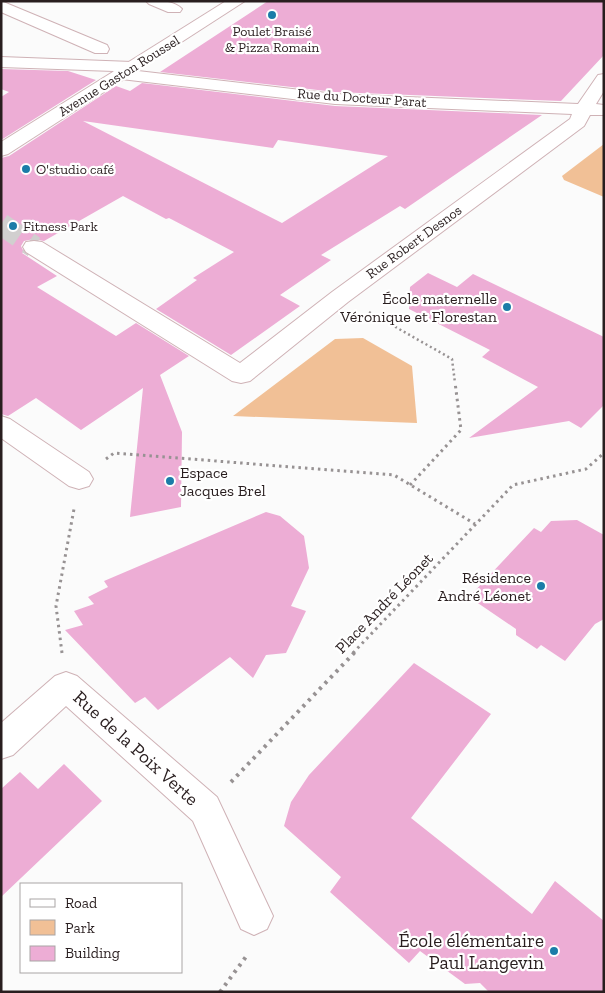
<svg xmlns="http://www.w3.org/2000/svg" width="605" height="993" font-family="'Zilla Slab',serif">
<rect width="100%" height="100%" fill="#fbfbfb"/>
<path fill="#f1c096" d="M604,144V197L564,180L562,176Z
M363,338L412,366L417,423L233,416L335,339Z"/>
<path fill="#edadd5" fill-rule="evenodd" d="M268,1H604V55L561,101L335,92L160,72Z
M1,69L68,71L96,80L1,140V97L9,92L1,89Z
M142,83L335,106L542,115L405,209L400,206L321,255L331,260L280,295L300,306L231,355L156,309L197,280L193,278L234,252L169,218L166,219L123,196L44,241L34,239L24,241L21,246L24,252L22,253L57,276L37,287L116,336L136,323L189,356L160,375L182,432L181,507L130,517L143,388L81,430L36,398L8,416L1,414V158L9,156L116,86L130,91ZM83,121L273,148L278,140L388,156L282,223Z
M428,273L457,287L473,274L604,337V405L581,428L569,421L469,438L538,387L482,357L490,350L409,309L410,287Z
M266,512L280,516L304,536L309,568L291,606L306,611L286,653L266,655L253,678L230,657L158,710L145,697L135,703L65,630L83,625L74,611L94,604L88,597L108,587L104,581Z
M577,520L604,535V619L595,624L565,661L541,645L537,649L516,635V629L469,597L534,528L541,532L551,521Z
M414,663L491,714L411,818L532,914L555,881L604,921V992H489L480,983L465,984L420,951L409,963L330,892L341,877L284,826L291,802L309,775Z
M64,764L102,801L1,897V789L20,772L38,789Z"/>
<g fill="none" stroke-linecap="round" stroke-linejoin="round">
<path stroke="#d1cfcf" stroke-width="22" stroke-dasharray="22 11" stroke-linecap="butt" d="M1,224L34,247"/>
<defs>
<path id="minor" d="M1,1L107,45L109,49L107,53H95L1,12Z
M146,1C158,1 174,0 182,9L180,12H168L149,4Z
M1,57L132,62L138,63L141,67L138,71L335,94L578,104L598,75L604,74V91L596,104L604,105V115H590L584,126L348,302L250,381L241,383L232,381L26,252L23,247L26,242L34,241L42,242L240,363L332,292L570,119L572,114L335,104L121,79L115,78L112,74L114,71L1,67Z
M1,416L10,419L89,472L93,479L89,486L79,489L69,486L1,438Z
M66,672L77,676L217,797L273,916L267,929L254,935L241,929L193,821L66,706L13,755L1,759V723L55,676Z"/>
<path id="major" d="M226,1H245L8,154L1,156V142Z"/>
</defs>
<use href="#minor" stroke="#cfb2b6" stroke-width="2"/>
<use href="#major" stroke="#cfb2b6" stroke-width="2"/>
<path stroke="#979293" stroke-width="2.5" stroke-dasharray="2 3" stroke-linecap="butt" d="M369,312L452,359L455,383"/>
<path stroke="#979293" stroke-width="3" stroke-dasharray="2.5 4" stroke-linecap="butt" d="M106,459L114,453L394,475L475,524
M410,485L461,430L455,382
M62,653L56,606L74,509
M353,653L513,485L586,469L604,453"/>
<path stroke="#979293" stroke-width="4" stroke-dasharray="3 5" stroke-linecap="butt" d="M231,782L355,652
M220,992L248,954"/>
<use href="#minor" fill="#fff" fill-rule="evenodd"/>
<use href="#major" fill="#fff" fill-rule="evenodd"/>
</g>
<g fill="#1b7ca8" stroke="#fff" stroke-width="2">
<circle cx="272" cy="15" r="5"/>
<circle cx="26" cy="169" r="5"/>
<circle cx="13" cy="226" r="5"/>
<circle cx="507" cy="307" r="5"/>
<circle cx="170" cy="481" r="5"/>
<circle cx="541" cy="586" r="5"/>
<circle cx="554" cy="951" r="5"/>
</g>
<g text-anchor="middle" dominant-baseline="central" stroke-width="4.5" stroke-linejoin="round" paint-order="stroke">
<g font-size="14" fill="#291e1f" stroke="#fff" text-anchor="start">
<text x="272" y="31" text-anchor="middle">Poulet Braisé<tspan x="272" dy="16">&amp; Pizza Romain</tspan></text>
<text x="36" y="169">O'studio café</text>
<text x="23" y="226">Fitness Park</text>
</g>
<g font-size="14" fill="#291e1f" stroke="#fff">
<text transform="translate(119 76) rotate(-32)">Avenue Gaston Roussel</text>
<text transform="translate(362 98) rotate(4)">Rue du Docteur Parat</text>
<text transform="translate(414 242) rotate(-36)">Rue Robert Desnos</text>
</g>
<g font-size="16" fill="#291e1f" stroke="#fff" text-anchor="end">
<text x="497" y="298">École maternelle<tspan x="497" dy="18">Véronique et Florestan</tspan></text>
<text x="180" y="472" text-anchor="start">Espace<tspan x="180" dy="18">Jacques Brel</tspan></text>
<text x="531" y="577">Résidence<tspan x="531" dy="18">André Léonet</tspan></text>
</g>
<g font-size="16" fill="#291e1f" stroke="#fff">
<text transform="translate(384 603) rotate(-46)">Place André Léonet</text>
</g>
<g font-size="19" fill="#291e1f" stroke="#fff">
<text transform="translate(136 748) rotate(42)">Rue de la Poix Verte</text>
</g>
<g font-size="19" fill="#291e1f" stroke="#fff" text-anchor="end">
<text x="544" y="940">École élémentaire<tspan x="544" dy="22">Paul Langevin</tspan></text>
</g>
</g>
<rect width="605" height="993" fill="none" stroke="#291e1f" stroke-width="5"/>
<rect x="20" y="883" width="162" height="90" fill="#ffffff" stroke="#a9a5a5"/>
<rect x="30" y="899" width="25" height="8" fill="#ffffff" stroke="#a9a5a5"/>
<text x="65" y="908" font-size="15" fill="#291e1f">Road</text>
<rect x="30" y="920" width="25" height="15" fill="#f1c096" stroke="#a9a5a5"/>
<text x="65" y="933" font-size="15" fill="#291e1f">Park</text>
<rect x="30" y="946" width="25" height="15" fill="#edadd5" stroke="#a9a5a5"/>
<text x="65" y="958" font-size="15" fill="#291e1f">Building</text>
</svg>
